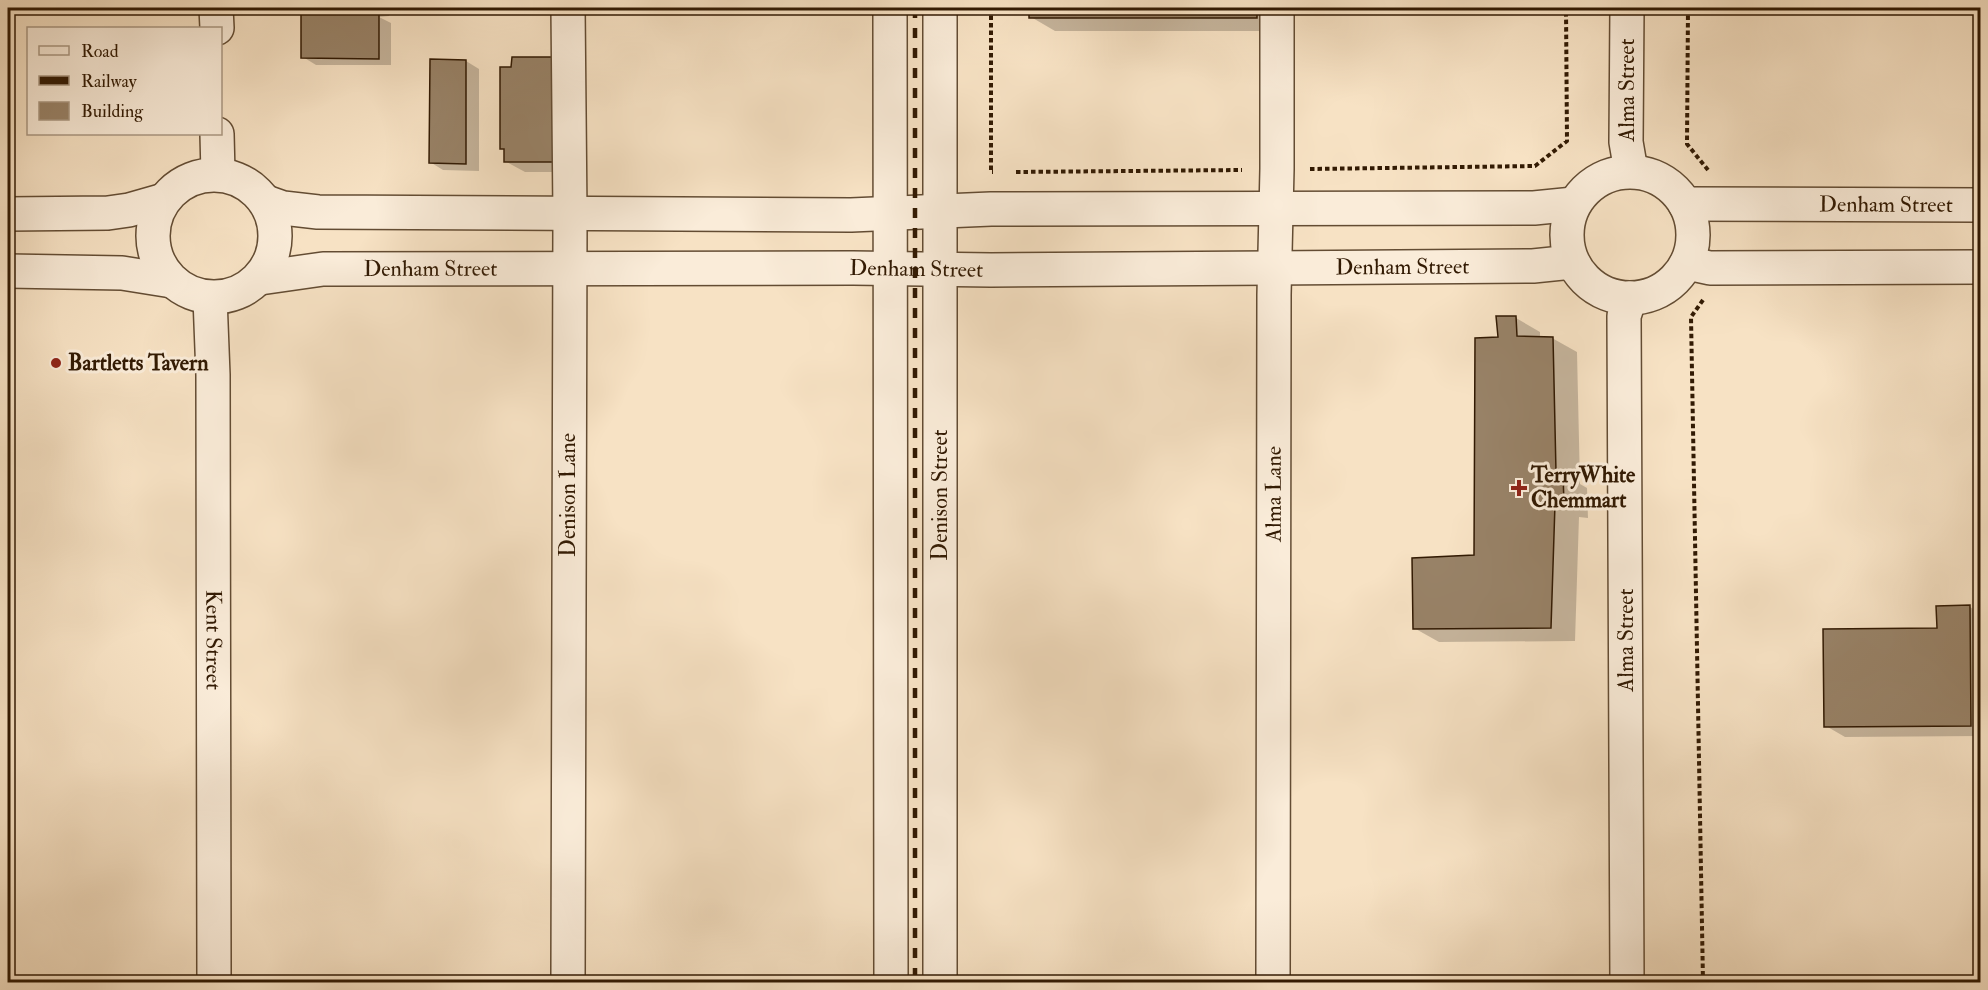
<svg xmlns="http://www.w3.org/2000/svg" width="1988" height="990" font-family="'IM FELL Double Pica',serif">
<rect width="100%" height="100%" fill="#f7e2c4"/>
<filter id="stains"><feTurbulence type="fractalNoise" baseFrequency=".00333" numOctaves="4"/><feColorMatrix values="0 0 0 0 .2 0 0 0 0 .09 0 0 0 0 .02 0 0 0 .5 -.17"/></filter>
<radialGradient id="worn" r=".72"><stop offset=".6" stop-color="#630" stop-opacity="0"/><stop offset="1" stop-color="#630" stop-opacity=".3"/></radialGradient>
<path fill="#0003" d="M304,8H388L389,16L379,17L391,23V65H316L303,57L314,16L304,10Z
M1031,8H1281V31H1055L1031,17Z
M466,61L479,69V171L443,170L430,162Z
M513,69L574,172H525L505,161V150L501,148Z
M1516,318L1540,332V338H1552L1577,352L1580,484L1587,488L1588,518L1579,517L1575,641L1439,642L1414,628L1475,556L1500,339Z
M1970,607L1980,613V736L1845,737L1826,726L1938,630Z"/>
<path fill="#988267" stroke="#321a03" stroke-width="1.5" d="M303,8H376V10L303,11Z
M1029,8H1257V18H1029Z
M301,14H379V59L301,58Z
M512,57H554L555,162H504V149H500V67H511Z
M430,59L466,60V164L429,163Z
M1496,316H1516L1517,336L1553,337L1556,472H1563L1564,505L1555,504L1551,628L1413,629L1412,558L1474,555L1475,338L1498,337Z
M1970,605L1971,726L1824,727L1823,629L1937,628L1936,606Z"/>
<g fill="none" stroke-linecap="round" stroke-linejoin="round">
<defs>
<g id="minor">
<path d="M216,8L217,28"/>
<path d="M568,8L570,215L568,982"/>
<path d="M890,8L891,982"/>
<path d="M1627,8L1626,142L1631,171"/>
<path d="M217,134L218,174"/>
<circle cx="1630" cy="235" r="63"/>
<circle cx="214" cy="236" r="61"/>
<path d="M266,202L283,208L318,212L851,215L991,209L1534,208L1574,204"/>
<path id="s1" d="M1685,204L1980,205"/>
<path d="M8,214L108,213L129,210L164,200"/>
<path d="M1687,263L1710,268L1980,267"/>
<path d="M8,271L122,273L172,281"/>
<path id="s2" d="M260,278L323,269L853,268L991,270L1533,266L1572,262"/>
<path id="s3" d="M210,298L213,375L214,982"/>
<path d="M940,982V8"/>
<path id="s4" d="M1273,982L1274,295L1277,169V8"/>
<path d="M1627,982L1624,316L1630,298"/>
</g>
</defs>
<use href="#minor" stroke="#634c33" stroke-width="36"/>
<path stroke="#321a03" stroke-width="4" stroke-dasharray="4.5 3" stroke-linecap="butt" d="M991,8V172H993
M1688,8L1687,144L1708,170
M1310,169L1535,166L1567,141L1566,8
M1016,172L1242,170
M1703,300L1691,317L1703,982"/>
<use href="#minor" stroke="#faecd9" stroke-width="33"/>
<path stroke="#321a03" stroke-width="4.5" stroke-dasharray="10 10" stroke-linecap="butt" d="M915,8V982"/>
</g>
<g fill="#8f2418" stroke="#faecd9" stroke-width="2">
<circle cx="56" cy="363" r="6"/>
<path d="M1516 479h6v6h6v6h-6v6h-6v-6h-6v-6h6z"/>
</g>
<g text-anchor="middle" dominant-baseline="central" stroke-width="6" stroke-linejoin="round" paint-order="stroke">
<g font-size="22" fill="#321a03" stroke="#faecd9">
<text transform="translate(1627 90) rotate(-90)">Alma Street</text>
<text stroke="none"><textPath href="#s1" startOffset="201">Denham Street</textPath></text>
<text stroke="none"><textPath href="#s2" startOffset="1143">Denham Street</textPath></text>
<text stroke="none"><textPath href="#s2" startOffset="171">Denham Street</textPath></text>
<text stroke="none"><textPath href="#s2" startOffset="657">Denham Street</textPath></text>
<text transform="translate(568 495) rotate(-90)">Denison Lane</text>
<text transform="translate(940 495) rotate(-90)">Denison Street</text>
<text stroke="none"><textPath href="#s4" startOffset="488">Alma Lane</textPath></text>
<text stroke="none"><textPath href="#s3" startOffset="342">Kent Street</textPath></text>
<text transform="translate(1626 640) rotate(-90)">Alma Street</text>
</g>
<g font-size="22" font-weight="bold" fill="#321a03" stroke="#faecd9" text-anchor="start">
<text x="68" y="363">Bartletts Tavern</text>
<text x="1531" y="475">TerryWhite<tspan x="1531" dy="25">Chemmart</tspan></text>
</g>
</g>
<rect width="1988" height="990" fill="none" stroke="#f7e2c4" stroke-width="30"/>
<rect x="9" y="9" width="1970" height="972" fill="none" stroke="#321a03" stroke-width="3"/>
<rect x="15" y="15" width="1958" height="960" fill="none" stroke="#321a03" stroke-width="1.5"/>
<rect x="27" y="27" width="195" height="108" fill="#faecd9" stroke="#aa9883" stroke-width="1.5"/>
<rect x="39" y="46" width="30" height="9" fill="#faecd9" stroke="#aa9883" stroke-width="1.5"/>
<text x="81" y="57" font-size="18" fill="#321a03">Road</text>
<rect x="39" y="76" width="30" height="9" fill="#321a03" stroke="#aa9883" stroke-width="1.5"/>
<text x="81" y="87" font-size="18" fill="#321a03">Railway</text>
<rect x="39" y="102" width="30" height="18" fill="#988267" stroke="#aa9883" stroke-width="1.5"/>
<text x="81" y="117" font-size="18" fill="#321a03">Building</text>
<rect width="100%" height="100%" filter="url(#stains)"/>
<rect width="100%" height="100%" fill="url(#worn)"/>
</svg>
